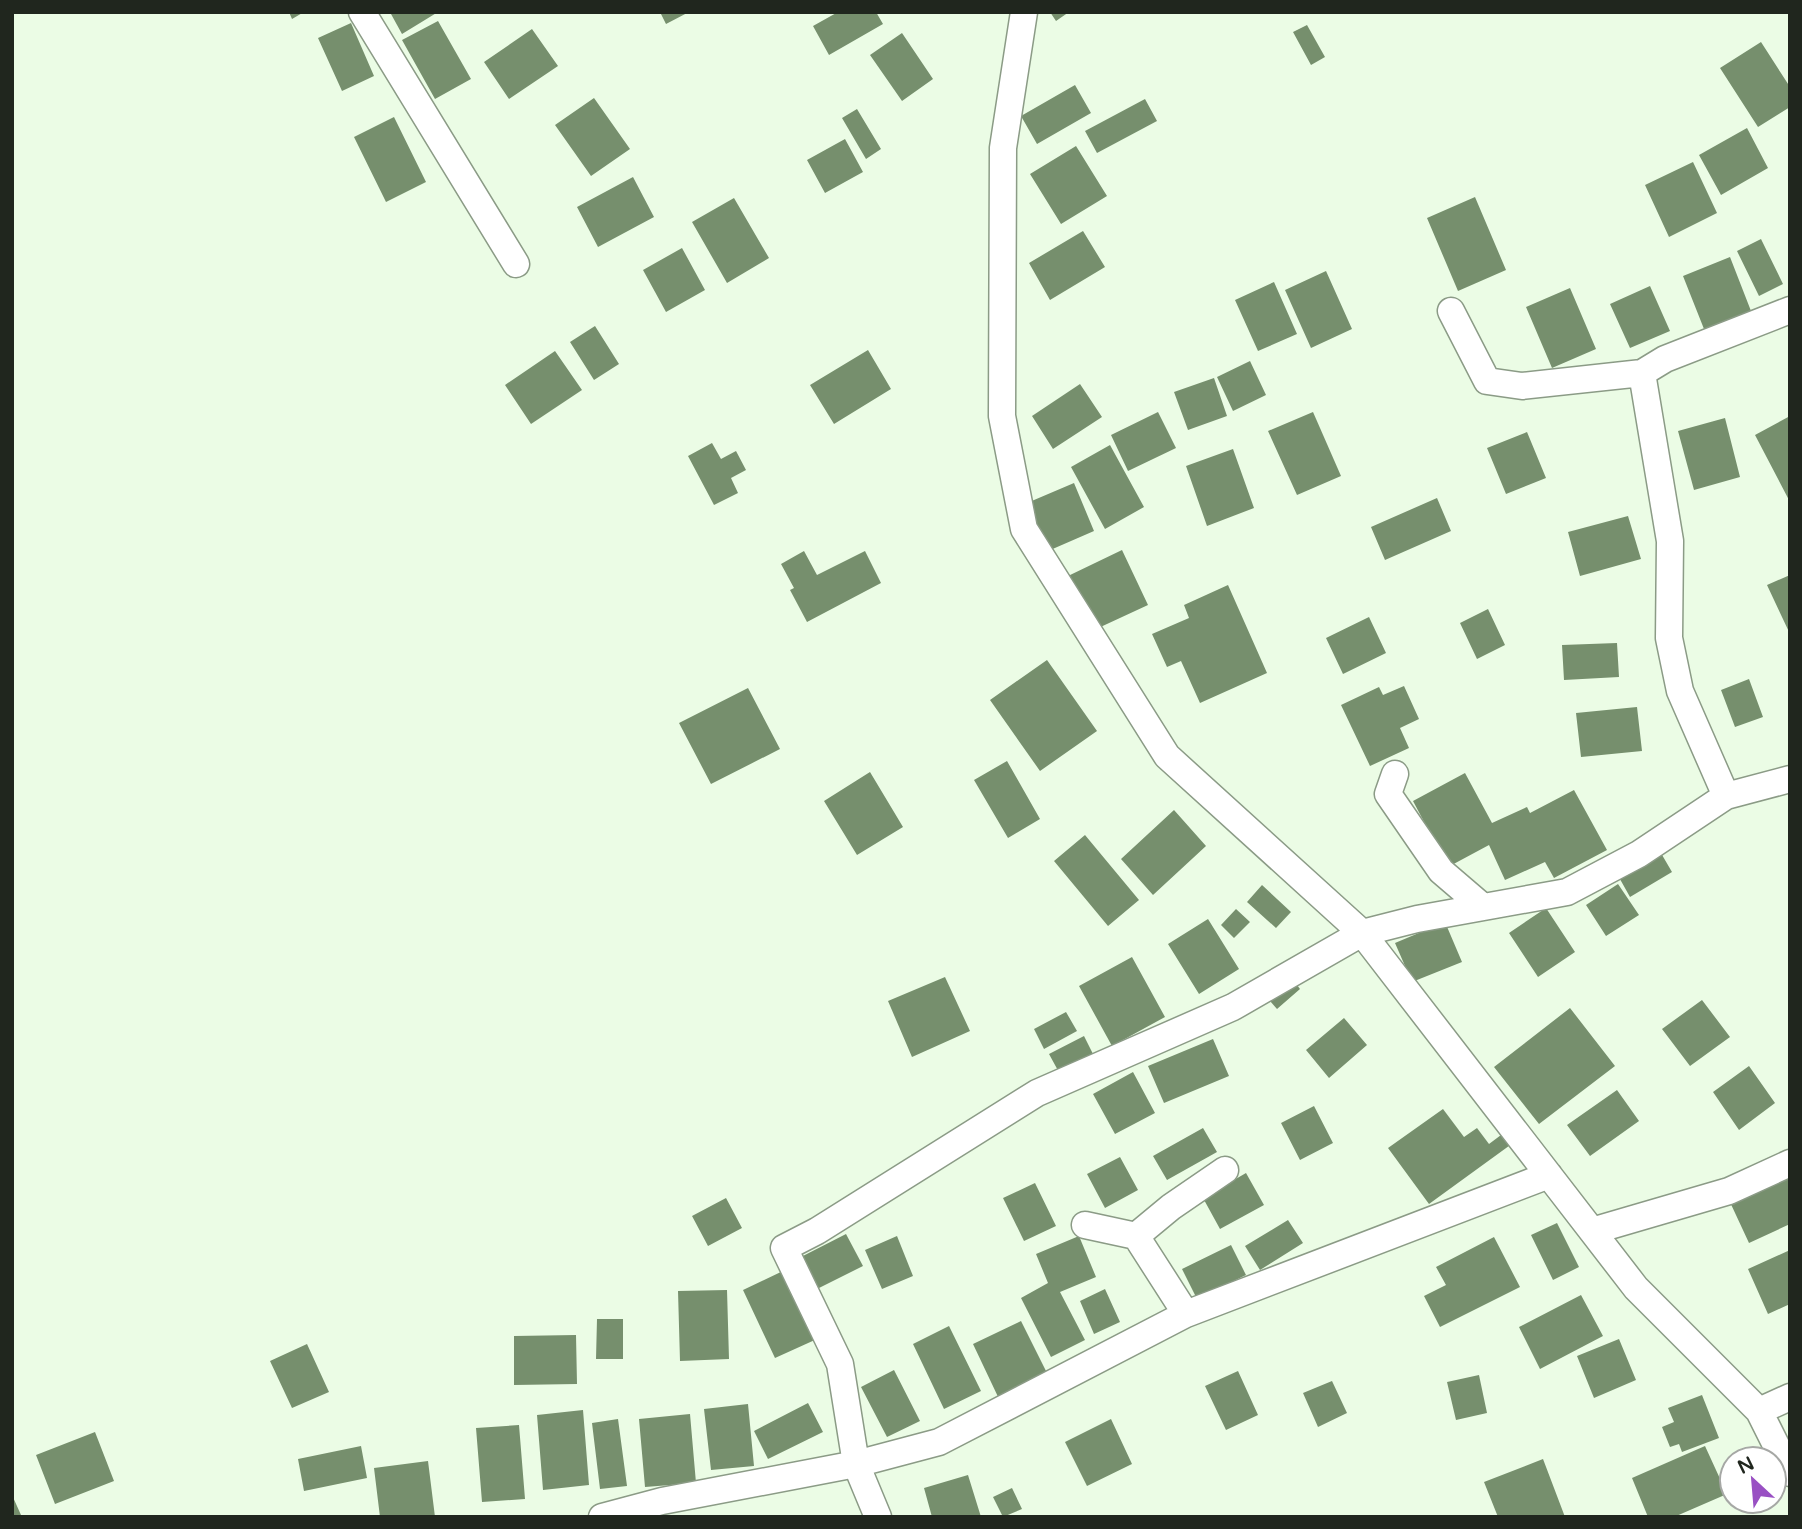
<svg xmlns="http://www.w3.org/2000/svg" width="1802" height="1529" font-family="'Varela Round',sans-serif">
<rect width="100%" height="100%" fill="#ebfce5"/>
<path fill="#768f6d" d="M289,12H304L292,19Z
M395,12H438L402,34L391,14Z
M660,12H689L666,24Z
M838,12H876L883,24L829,55L813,26Z
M1050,12H1069L1056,21Z
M438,21L471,79L435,99L402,40Z
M351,23L374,76L342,91L318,38Z
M1307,25L1325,57L1311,65L1293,32Z
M532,29L558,66L509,99L484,62Z
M902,33L933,79L902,101L870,55Z
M1761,42L1790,87V107L1758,127L1720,68Z
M1075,85L1091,113L1037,144L1021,116Z
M594,98L630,149L591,176L555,125Z
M1145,99L1157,121L1097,153L1085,131Z
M857,109L881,149L866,159L842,118Z
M394,117L426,182L386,202L354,137Z
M1747,128L1768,168L1721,195L1699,155Z
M845,139L863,172L825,193L807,160Z
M1076,146L1107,196L1061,224L1030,174Z
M1693,162L1717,213L1669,237L1645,185Z
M633,177L654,217L598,247L577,207Z
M1475,197L1506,270L1458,291L1427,218Z
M734,198L769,258L727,283L692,222Z
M1083,231L1105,267L1050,300L1029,263Z
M1761,239L1783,284L1759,296L1737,251Z
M682,248L705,290L666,312L643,270Z
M1730,257L1751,311L1704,329L1683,276Z
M1326,271L1352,329L1311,348L1285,290Z
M1274,282L1297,334L1258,351L1235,300Z
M1650,286L1670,331L1630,348L1610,304Z
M1570,288L1596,349L1552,368L1526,307Z
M595,326L619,364L594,380L570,342Z
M868,350L891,389L834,424L810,385Z
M555,351L582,390L531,424L505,385Z
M1250,361L1266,395L1233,411L1217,377Z
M1214,378L1227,416L1188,430L1174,392Z
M1080,384L1102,417L1053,449L1032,416Z
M1158,412L1176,448L1128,471L1111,435Z
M1313,412L1341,476L1297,495L1268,431Z
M1790,416V502L1755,435Z
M1725,418L1740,477L1694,490L1678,431Z
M1527,432L1546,478L1506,494L1487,448Z
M712,443L721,459L736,451L746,470L731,478L738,493L714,505L688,456Z
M1110,445L1144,507L1105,529L1071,467Z
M1233,449L1254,508L1207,526L1186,466Z
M1074,483L1094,531L1048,551L1027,503Z
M1437,498L1451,531L1385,560L1371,527Z
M1628,516L1641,559L1580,576L1568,532Z
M1122,550L1148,605L1094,630L1068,576Z
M804,551L817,575L865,551L881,583L807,622L790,590L794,588L781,564Z
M1790,575V634L1767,585Z
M1228,585L1267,673L1200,703L1181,661L1167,667L1152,634L1189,618L1184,605Z
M1488,609L1505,645L1477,659L1460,623Z
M1369,617L1386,653L1343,674L1326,638Z
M1617,643L1619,677L1564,680L1562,645Z
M1047,660L1097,731L1040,771L990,700Z
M1749,679L1763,717L1735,727L1721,690Z
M1404,686L1419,719L1400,728L1409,748L1370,766L1341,705L1379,687L1383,695Z
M748,688L780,749L711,784L679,723Z
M1637,707L1642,751L1581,757L1576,713Z
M1007,761L1040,819L1008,838L974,780Z
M870,772L903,827L857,855L824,801Z
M1465,773L1492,823L1527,807L1530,813L1574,790L1607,850L1554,878L1545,862L1505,880L1489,845L1448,867L1413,801Z
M1174,810L1206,846L1153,895L1121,859Z
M1085,835L1139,900L1108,926L1054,861Z
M1658,848L1672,872L1630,897L1616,872Z
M1618,884L1639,915L1606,936L1586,905Z
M1262,885L1291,912L1276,928L1247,902Z
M1546,908L1575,952L1538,977L1509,933Z
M1236,909L1250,922L1234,938L1221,925Z
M1208,919L1239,969L1199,994L1168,944Z
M1445,922L1462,962L1412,982L1395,943Z
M1132,957L1165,1017L1112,1046L1079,986Z
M945,977L970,1031L912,1057L888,1001Z
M1294,981L1300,989L1277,1009L1270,1001Z
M1702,1000L1730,1037L1690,1066L1662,1029Z
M1570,1008L1615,1066L1539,1124L1494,1067Z
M1066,1012L1077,1031L1044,1049L1034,1029Z
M1344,1018L1367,1045L1329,1078L1306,1050Z
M1084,1036L1095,1058L1061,1076L1049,1054Z
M1213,1039L1229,1076L1164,1103L1148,1066Z
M1749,1066L1775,1103L1739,1130L1713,1092Z
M1133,1072L1155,1113L1115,1134L1093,1094Z
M1617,1090L1639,1121L1590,1156L1567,1125Z
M1314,1106L1333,1143L1300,1160L1281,1123Z
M1443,1109L1464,1137L1477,1128L1489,1144L1505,1132L1513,1143L1429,1204L1388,1148Z
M1203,1128L1217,1152L1167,1180L1153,1156Z
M1120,1157L1138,1190L1105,1208L1087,1174Z
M1246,1173L1264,1205L1220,1229L1203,1198Z
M1790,1174V1224L1749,1243L1729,1200Z
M1035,1183L1056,1226L1024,1241L1003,1198Z
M726,1198L742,1228L708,1246L692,1216Z
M1288,1220L1303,1243L1260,1270L1245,1246Z
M1557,1223L1579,1267L1553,1280L1531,1235Z
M846,1234L863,1266L815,1290L799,1258Z
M897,1236L913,1276L882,1289L865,1250Z
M1079,1236L1096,1277L1060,1292L1085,1340L1051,1357L1021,1298L1048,1283L1036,1254Z
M1494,1237L1520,1287L1440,1327L1424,1296L1446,1285L1436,1267Z
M1231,1245L1246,1275L1197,1299L1182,1269Z
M1790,1250V1304L1768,1314L1748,1269Z
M785,1270L817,1339L775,1358L743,1290Z
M1105,1289L1120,1322L1094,1334L1080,1301Z
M727,1290L729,1359L680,1361L678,1291Z
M1581,1295L1603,1336L1540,1369L1519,1327Z
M597,1319H623V1359H596Z
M1021,1321L1049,1377L1000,1401L973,1344Z
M949,1326L981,1391L944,1409L913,1344Z
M576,1335L577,1384L514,1385V1336Z
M1619,1339L1636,1380L1594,1398L1577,1356Z
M307,1344L329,1392L292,1408L270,1361Z
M894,1370L920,1421L887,1437L861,1387Z
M1238,1371L1258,1415L1226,1430L1205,1386Z
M1479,1375L1487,1413L1456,1420L1447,1382Z
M1332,1381L1347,1413L1318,1427L1303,1393Z
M1702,1395L1719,1438L1682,1452L1679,1444L1670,1447L1662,1427L1674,1422L1668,1408Z
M808,1403L823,1432L768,1459L754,1431Z
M748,1404L754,1466L711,1470L704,1409Z
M583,1410L589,1485L543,1490L537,1415Z
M690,1414L696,1483L645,1487L639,1419Z
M618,1419L627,1486L600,1489L592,1423Z
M1111,1419L1132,1464L1087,1486L1065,1442Z
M519,1425L525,1499L482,1502L476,1428Z
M95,1432L114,1481L55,1504L36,1455Z
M361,1446L367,1478L304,1491L298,1459Z
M1705,1446L1727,1494L1674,1517H1648L1632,1478Z
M1543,1459L1565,1517H1498L1484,1482Z
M428,1461L435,1517H380L374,1468Z
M968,1475L981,1517H932L924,1488Z
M1012,1488L1022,1509L1003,1517L993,1497Z
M12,1495L21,1515L16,1517H12Z"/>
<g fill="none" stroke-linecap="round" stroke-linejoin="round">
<defs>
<path id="street" d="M362,12L516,264
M1024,12L1003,148L1002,416L1024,529L1167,756L1362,933L1417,919L1567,892L1639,854L1726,796L1790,779
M1451,311L1487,381L1522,386L1642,373
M1395,774L1388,794L1441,871L1483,907
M1726,796L1680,691L1669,638L1670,541L1642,373L1665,359L1790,310
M1085,1225L1136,1236L1186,1314
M1592,1231L1729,1191L1790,1163
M1136,1236L1171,1207L1225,1170
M1759,1411L1790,1397
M602,1517L662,1501L856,1464L840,1364L784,1248L817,1231L1037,1093L1233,1007L1362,933L1636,1288L1759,1411L1790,1473
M878,1517L856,1464L939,1442L1186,1314L1549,1175"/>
</defs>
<use href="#street" stroke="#8b9b86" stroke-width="29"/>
<use href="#street" stroke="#fff" stroke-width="26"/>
</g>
<rect width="1802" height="1529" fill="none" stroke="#20261e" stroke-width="28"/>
<g transform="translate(1753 1480) rotate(334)"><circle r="33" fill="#ffffff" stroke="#a6a8a5" stroke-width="2"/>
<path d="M0-5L12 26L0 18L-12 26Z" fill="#9950c3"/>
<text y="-10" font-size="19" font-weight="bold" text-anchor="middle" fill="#20261e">N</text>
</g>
</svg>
